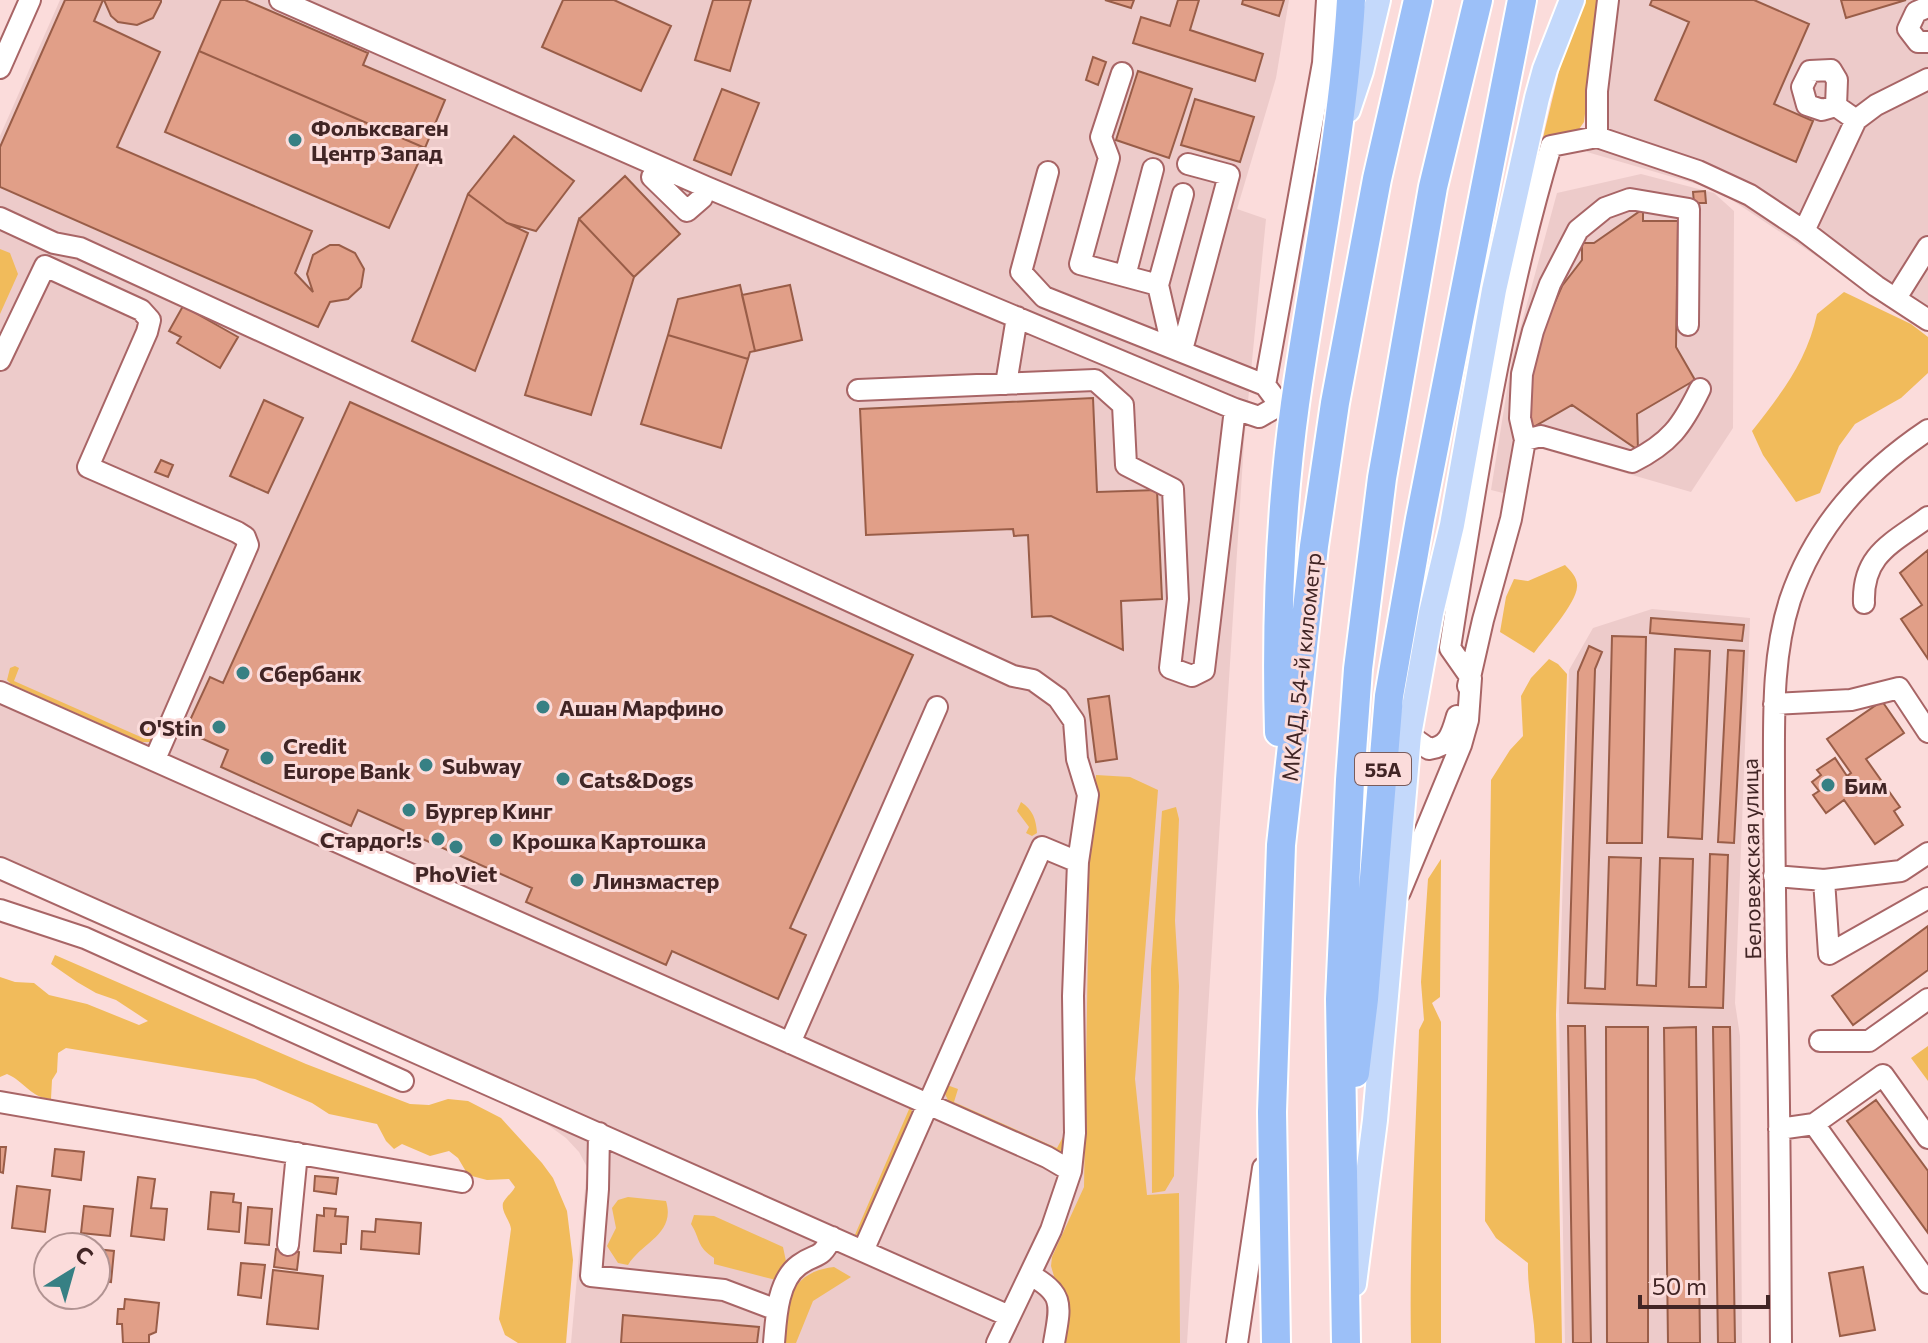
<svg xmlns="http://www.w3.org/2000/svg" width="1928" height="1343" font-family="Commissioner,sans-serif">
<rect width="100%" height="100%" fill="#fbdcdb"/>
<path fill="#edcbca" d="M60,0H1289L1276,78L1237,209L1266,219L1244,442L1187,1343H571L587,1167L579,1152L566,1138L541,1120L0,878V136Z
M1607,0H1928V324L1923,327L1717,190L1587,152Z
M1641,174L1714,193L1734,211L1733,428L1691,492L1532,446L1523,498L1491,490L1512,359L1557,193Z
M1652,609L1750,618L1735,1003L1740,1036L1742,1343H1565L1559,1011L1569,670L1593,628Z"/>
<path fill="#f1bb5b" d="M1585,0H1599L1584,122L1577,132L1541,146L1562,59Z
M0,249L10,253L18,274L0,314Z
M1844,292L1911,324L1928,337V373L1901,398L1855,424L1839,446L1820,493L1796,502L1763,455L1752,431C1781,394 1807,361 1817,314Z
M1565,565C1571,571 1578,578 1577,587C1576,604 1544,639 1534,653L1500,632L1506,597L1514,579L1528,581Z
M1549,659L1558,664L1567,674L1556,1015L1562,1343H1535C1535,1316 1527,1290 1528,1263L1496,1238L1485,1221L1491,780L1510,750L1523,736L1521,696L1531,678Z
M15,666L19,668L14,681L143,738L149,726L156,731V735L151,742H141L11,684L7,680L10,668Z
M1096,775L1130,777L1158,790L1135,1079L1147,1195L1179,1193L1180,1343H1062L1056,1283L1051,1266L1052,1257L1084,1187L1090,828Z
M1021,802C1033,810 1036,819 1037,833L1032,836L1026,833L1029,827L1017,811Z
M1176,807L1179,819L1175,921L1179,986L1174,1176L1165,1191L1152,1193L1151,969L1162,811Z
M1441,859L1440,997L1432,1003L1441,1022V1343H1411C1409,1239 1416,1135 1419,1030L1424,1020L1421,982L1428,879Z
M55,955L306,1064L410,1104L429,1105L448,1099L468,1101L501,1118L542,1163L553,1178L567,1211L573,1260L566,1343H518L505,1335L499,1319L511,1229C510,1220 501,1212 503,1203C505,1198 512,1193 515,1187L509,1179L487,1180L468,1175L458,1158L449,1151L430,1156L402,1144L394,1149L386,1141L377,1124L329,1114L312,1103L255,1079L66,1048L58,1053L57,1072L52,1080L51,1099C31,1098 24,1081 7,1074L0,1077V977L15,982L34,983L49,995L87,1004L139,1025L148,1021L116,1000L96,993L77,982L51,964Z
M1928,1046V1081L1911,1058Z
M947,1085L958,1089L954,1102L1057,1148L1064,1135L1065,1153H1058L950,1104L945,1094Z
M910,1107L913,1113L862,1232L854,1237Z
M628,1197L666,1201C676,1234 642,1242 628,1265L618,1263L607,1246L616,1228L612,1208L618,1200Z
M694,1215L714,1216L783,1247L787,1266L776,1280L714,1264V1258C696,1246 701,1240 691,1224Z
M834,1267L851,1277L813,1301L796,1343H781C785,1305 789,1272 834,1267Z"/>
<path fill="#e19f88" stroke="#995d48" stroke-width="2" d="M65,0H103L94,21L160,52L117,147L312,231L295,273L313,292L307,274L313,255L330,245H339L355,253L364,269L361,287L348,299L330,302L318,327L0,187V147Z
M104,0H161V2L153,18L137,25L118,22L111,16Z
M221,0H245L368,53L363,65L445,100L425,148L199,51Z
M563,0H614L671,26L641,91L542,47Z
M713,0H751L730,71L695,60Z
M1105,0H1134L1131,8Z
M1178,0H1199L1190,30L1263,54L1255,81L1133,43L1141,17L1170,26Z
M1243,0H1284L1279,16L1242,4Z
M1652,0H1754L1809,24L1774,104L1813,121L1796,162L1655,100L1689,22L1650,5Z
M1841,0H1906L1846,18Z
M199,51L425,148L389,228L165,132Z
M1093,57L1106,62L1098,85L1086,80Z
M1138,71L1192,89L1169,158L1116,140Z
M722,89L759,103L731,175L694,160Z
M1195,99L1254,117L1240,162L1181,145Z
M514,136L574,181L536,231L507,223L468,194Z
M625,176L680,234L634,277L579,219Z
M1705,191L1706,203H1694L1693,192Z
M468,194L507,223L528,233L475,371L412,341Z
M1643,209V221H1678L1676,347L1695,380L1637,414L1638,450L1572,405L1530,429L1531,378L1541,334L1562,286L1582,260V243H1594Z
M579,219L634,277L591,415L525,395Z
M740,285L755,351L750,352L748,359L668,335L678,299Z
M790,285L802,340L755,351L742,295Z
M183,306L238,337L220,368L177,343L181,337L169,331Z
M668,335L748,359L721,448L641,424Z
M1093,398L1097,492L1157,490L1162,599L1121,601L1123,650L1051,616L1032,617L1028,535L1014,536L1013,529L866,535L860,409Z
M264,400L303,418L268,493L230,476Z
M350,402L913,655L790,928L806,935L778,999L672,951L666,965L526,902L532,888L358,810L351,826L221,767L228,750L185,731L210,677L223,683Z
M161,460L173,465L168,477L155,472Z
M1928,550V659L1901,619L1922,605L1900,573Z
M1651,618L1744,625L1742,641L1650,633Z
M1612,636L1646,637L1642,843H1607Z
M1589,646L1602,652L1595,669L1585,988L1605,989L1609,857L1641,858L1637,985L1656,986L1660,858L1693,859L1689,987H1706L1710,854L1728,855L1723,1008L1568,1003L1578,672Z
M1675,649L1710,651L1702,839L1668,837Z
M1728,650L1744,651L1734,843L1718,842Z
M1109,696L1117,759L1096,762L1088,699Z
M1882,701L1904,733L1866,759L1900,807L1894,811L1903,825L1875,844L1844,800L1826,813L1813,795L1819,791L1812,782L1821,775L1817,770L1835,758L1847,776L1851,773L1827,739Z
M1928,926V970L1853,1025L1832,996Z
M1568,1026H1585L1591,1343H1573Z
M1606,1027H1648V1343H1607Z
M1696,1027L1700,1343H1668L1664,1028Z
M1713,1027H1730L1735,1343H1718Z
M1876,1100L1928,1171V1233L1847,1121Z
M0,1147H6L3,1173L0,1172Z
M55,1149L84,1152L81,1180L52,1176Z
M315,1176L338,1178L336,1194L314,1191Z
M138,1177L155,1179L151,1208L167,1209L164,1240L131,1236Z
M17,1186L50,1190L45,1232L12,1228Z
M211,1192L234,1194L233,1202L241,1203L239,1232L208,1229Z
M84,1206L113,1209L110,1236L81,1233Z
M248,1207L272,1209L269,1245L245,1243Z
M324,1208L336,1209L335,1216L348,1217L346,1244H341V1253L314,1251L317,1215L324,1216Z
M376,1219L421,1223L419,1254L361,1249L362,1231L375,1232Z
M96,1249L114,1251L111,1282L96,1280Z
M276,1249L299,1252L297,1270L274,1267Z
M241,1263L265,1265L261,1298L238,1295Z
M1863,1267L1875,1330L1840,1336L1829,1273Z
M273,1270L323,1276L318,1329L267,1324Z
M125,1299L159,1303L156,1332L149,1335V1343H123L122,1324H117L118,1309H124Z
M623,1315L759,1327L757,1343H621Z"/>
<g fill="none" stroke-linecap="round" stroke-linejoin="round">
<defs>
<path id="minor" d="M280,0L706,187L1235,409L1259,417L1280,405L1295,408
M1608,0L1597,91V137L1698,171L1750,195L1804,231
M1928,7L1916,12L1908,29L1918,42H1928
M0,68L30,0
M1122,73L1101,137L1109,158L1080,264L1158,285
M1928,79L1876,105L1856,120L1804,231L1876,286L1928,320
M1836,106L1822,110L1807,105L1802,87L1810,71L1831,70L1837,80L1836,106L1856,120
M1048,172L1021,272L1044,297L1265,385L1280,405
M652,177L687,211L702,198L706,187
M0,218L54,243L80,248L1013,676L1033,680L1058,698L1074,721L1077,759L1088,795L1078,862L1073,996L1075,1133L1071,1171L1051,1230L997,1343
M1125,276L1153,169
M1896,298L1928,247
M1172,346L1158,285L1183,194
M1182,350L1229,175L1188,164
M0,360L45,266L141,310L150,320L147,332L88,467L237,532L245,537L248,545L155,759
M1006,384L1017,317
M1265,385L1323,63L1327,0
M858,390L1095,380L1123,405L1126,465L1173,489L1178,599L1170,668L1192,676L1204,670L1235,409
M1525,440L1541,436L1632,462C1670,443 1682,426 1700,389
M1864,603C1862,554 1893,543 1928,517
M1468,686L1483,620L1511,519L1525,440L1520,418L1522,374L1533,331L1550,284L1578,230L1605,208L1630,199L1689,209L1688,325
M0,692L1047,1157L1071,1171
M1774,704L1851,700L1899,688L1928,732
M1409,735L1429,749C1449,747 1452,733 1457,716
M0,868L1009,1316
M1774,876L1824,880L1901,871L1928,853
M1824,880L1829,954L1928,898
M1400,892L1461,745L1468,720L1471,678L1450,648C1476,479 1502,310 1551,146L1597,137
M0,910L85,938L403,1081
M1820,1041H1869L1928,999
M790,1043L937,707
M0,1102L462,1182
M1814,1124L1928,1283
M1779,1129L1814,1124L1883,1075L1928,1138
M599,1133L598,1189L591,1276L724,1290L777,1310
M288,1245L297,1153
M863,1251L1042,847L1078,862
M1030,1275C1066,1294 1060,1307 1054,1343
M774,1343C776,1319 777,1281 799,1265C817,1252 820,1261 832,1237
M1237,1343L1263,1168
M1781,1343C1780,1214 1780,1085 1776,956C1775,895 1774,835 1774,774C1774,716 1772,656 1790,600C1815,526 1864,473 1928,430"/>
<path id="major" d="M1348,110L1361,71L1378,0
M1354,1284L1375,1120L1409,735L1431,613L1452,525L1494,290L1537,98L1545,69L1572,0"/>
<path id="highway" d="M1279,732C1276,623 1280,513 1295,404C1314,270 1343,136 1351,0
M1355,1073L1364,999L1389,696L1420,519L1522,0
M1276,1343L1272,1112L1281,845L1314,546L1335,403L1377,179L1418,0
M1346,1343L1340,999L1350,780L1358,669L1382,478L1433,187L1478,0"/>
</defs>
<use href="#minor" stroke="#a86566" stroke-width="24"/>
<use href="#major" stroke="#fff" stroke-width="28"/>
<use href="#highway" stroke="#fff" stroke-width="32"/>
<use href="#minor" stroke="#fff" stroke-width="20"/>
<use href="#major" stroke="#c4d9fb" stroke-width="24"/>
<use href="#highway" stroke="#9cc0f8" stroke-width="28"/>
</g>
<g fill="#378084" stroke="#fbdcdb" stroke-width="3">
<circle cx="295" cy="140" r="8"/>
<circle cx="243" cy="673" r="8"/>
<circle cx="543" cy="707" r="8"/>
<circle cx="219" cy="727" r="8"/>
<circle cx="267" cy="758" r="8"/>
<circle cx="426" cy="765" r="8"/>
<circle cx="563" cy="779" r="8"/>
<circle cx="1828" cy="785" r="8"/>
<circle cx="409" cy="810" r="8"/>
<circle cx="438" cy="839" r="8"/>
<circle cx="496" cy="840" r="8"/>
<circle cx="456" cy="847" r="8"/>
<circle cx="577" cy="880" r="8"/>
</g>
<g text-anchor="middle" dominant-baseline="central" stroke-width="6" stroke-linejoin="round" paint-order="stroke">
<rect fill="#fbdcdb" stroke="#795c5c" stroke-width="2" x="1355" y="753" width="56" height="32" rx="6"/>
<g font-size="20" font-weight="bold" fill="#412525">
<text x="1383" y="769">55А</text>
</g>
<g font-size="22" font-weight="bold" fill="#412525" stroke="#fbdcdb" text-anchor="start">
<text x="311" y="127">Фольксваген<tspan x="311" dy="25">Центр Запад</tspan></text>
<text x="259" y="673">Сбербанк</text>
<text x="559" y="707">Ашан Марфино</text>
<text x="203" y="727" text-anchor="end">O'Stin</text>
<text x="283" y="745">Credit<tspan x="283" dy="25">Europe Bank</tspan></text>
<text x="442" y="765">Subway</text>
<text x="579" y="779">Cats&amp;Dogs</text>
<text x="1844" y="785">Бим</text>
<text x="425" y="810">Бургер Кинг</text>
<text x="422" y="839" text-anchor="end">Стардог!s</text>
<text x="512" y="840">Крошка Картошка</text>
<text x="456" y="873" text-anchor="middle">PhoViet</text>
<text x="593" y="880">Линзмастер</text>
</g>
<g font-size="22" fill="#412525" stroke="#fbdcdb">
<text transform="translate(1301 667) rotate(-84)">МКАД, 54-й километр</text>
<text transform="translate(1751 859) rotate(-91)">Беловежская улица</text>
</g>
</g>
<g transform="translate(72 1271) rotate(37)"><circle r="38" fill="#fbdcdb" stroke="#b19392" stroke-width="2"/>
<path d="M0-6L14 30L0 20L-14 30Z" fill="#378084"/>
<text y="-12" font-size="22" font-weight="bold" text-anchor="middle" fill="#412525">С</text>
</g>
<path d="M1640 1295v12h128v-12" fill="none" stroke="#412525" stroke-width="4"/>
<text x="1652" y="1295" font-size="24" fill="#412525" stroke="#fbdcdb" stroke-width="6" paint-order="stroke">50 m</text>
</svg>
